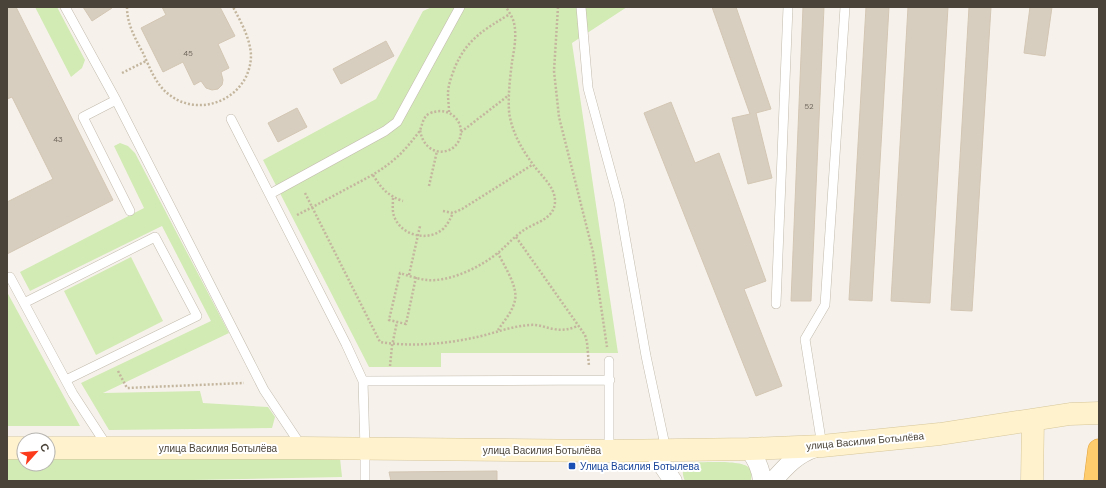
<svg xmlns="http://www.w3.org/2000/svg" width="1106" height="488" font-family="'DM Sans',sans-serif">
<rect width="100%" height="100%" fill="#f6f2eb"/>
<path fill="#d2eab4" d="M35,7H57L85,60L82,68L71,77Z
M432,7H627L572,43L618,353H441V367H369L263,160L376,99L423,11Z
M120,143L128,146L135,153L229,333L103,393L200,391L203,403L268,407L275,417L272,428L109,430L81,383L211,321L162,226L30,291L20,272L144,208L114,146Z
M131,257L163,321L96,355L64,291Z
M7,292L80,426H7Z
M340,458L342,477L143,481H7V459H24V464H48V459Z
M694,462C706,463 744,459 750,469C753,473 751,477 751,481H685C680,470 684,465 694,462Z"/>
<path fill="#d8cec0" stroke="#d3c6b3" d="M7,7H16L113,200L7,254V202L53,179L12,97L7,99Z
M83,7H112V8L92,21Z
M162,7H220L235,36L218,44L229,68L221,72L223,80L222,85L218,89L212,90L206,88L201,81L194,85L183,62L163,72L141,28L166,15Z
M712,7H736L771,109L756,113L772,178L748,184L732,118L750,114Z
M803,7H824L811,301H791Z
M866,7H889L872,301L849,300Z
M908,7H948L930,303L891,301Z
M969,7H991L972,311L951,310Z
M1030,7H1052L1045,56L1024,53Z
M386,41L394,56L341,84L333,69Z
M671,102L695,163L719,153L766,281L744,289L782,386L756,396L644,113Z
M297,108L307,127L278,142L268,123Z
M497,471V481H391L389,472Z"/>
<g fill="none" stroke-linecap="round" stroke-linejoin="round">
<defs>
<path id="lane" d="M65,7L116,100L264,390L302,447
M581,7L588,88L619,202L646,356L666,450
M116,100L83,117L130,211
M231,119L346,344L363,381L365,449V481
M270,194L385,131L397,122L460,7
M10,277L73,394L107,446
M24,303L155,237L197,316L66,380
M776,304L788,7
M363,381L610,380
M822,446L805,339L825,305L845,7
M609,451V361"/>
<path id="street" d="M749,449C756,460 761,468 762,481
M652,450L673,481
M773,481C786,466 797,454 816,448"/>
<path id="secondary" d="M7,448H24
M48,448H303L609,451L749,449L822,446L940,434L1070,414L1099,413
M1032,481L1033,420"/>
<path id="highway" d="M1095,481L1099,450"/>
</defs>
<use href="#lane" stroke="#c2baad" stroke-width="10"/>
<use href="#street" stroke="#c2baad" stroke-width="19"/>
<use href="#secondary" stroke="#d6c69b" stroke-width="23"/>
<use href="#highway" stroke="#e0a13b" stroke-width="23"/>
<path stroke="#c4b69e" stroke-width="2.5" stroke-dasharray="2 2" stroke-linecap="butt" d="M127,7C127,24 135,38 143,53C150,68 156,86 171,96C203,119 251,96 251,55C250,38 241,22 233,7
M558,7L554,71L559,117L593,252L607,347
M122,73L146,61
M449,112C449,106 448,100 448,94C448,85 452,75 455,67C467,39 485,29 510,14
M461,132L509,95
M373,175C381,188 388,196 403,201
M429,186L437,151
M305,193L380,342C411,347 446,344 477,337C495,333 512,326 530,325C539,324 546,328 554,329C563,331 570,329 578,326
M393,198C393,204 392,210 394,216C401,236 428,242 443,229C448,224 450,219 453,213
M443,211L453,213L462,209L532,165
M297,215C315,206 333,196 350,187C367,178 383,170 397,157C405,150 412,141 419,132C422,127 422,121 426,116C428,114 432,112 434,112C448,108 461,118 461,132C460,156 425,161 420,130
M516,237L585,335L587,342L589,366
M409,275L420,226
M416,277L406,324L389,320L400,273C409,276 418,279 427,280C450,282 481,267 499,252C507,245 515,236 524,230C536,222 555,219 555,201C555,186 540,175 532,163C521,148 511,130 509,111C508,95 510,78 512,62C514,50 517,36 514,23C513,18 509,12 506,7
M498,330C504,321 513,311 515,300C518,286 504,266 498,253
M390,366L392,346L397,322
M118,371L127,388L244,383"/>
<use href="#lane" stroke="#fff" stroke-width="9"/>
<use href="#street" stroke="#fff" stroke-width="18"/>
<use href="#secondary" stroke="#fff2cc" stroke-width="22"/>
<use href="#highway" stroke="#ffcc6d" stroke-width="22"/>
</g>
<rect fill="#1a4fb4" stroke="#fff" stroke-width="1.5" x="568" y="462" width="8" height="8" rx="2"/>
<g text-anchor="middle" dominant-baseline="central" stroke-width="4" stroke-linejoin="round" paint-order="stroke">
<g font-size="8" fill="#6e665b">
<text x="188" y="53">45</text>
<text x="809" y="106">52</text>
<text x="58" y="139">43</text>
</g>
<g font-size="10" fill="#4a4339" stroke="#fff">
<text transform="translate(865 441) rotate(-5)">улица Василия Ботылёва</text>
<text x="218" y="448">улица Василия Ботылёва</text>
<text x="542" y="450">улица Василия Ботылёва</text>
</g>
<g font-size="10" fill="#164399" stroke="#fff" text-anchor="start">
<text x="580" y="466">Улица Василия Ботылева</text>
</g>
</g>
<rect width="1106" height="488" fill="none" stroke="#4a4339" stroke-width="16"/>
<g transform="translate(36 452) rotate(63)"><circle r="19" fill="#ffffff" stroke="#b7b4b0"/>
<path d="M0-3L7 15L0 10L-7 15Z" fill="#fc3a1c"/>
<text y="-6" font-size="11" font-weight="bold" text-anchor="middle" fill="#4a4339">С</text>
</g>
</svg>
